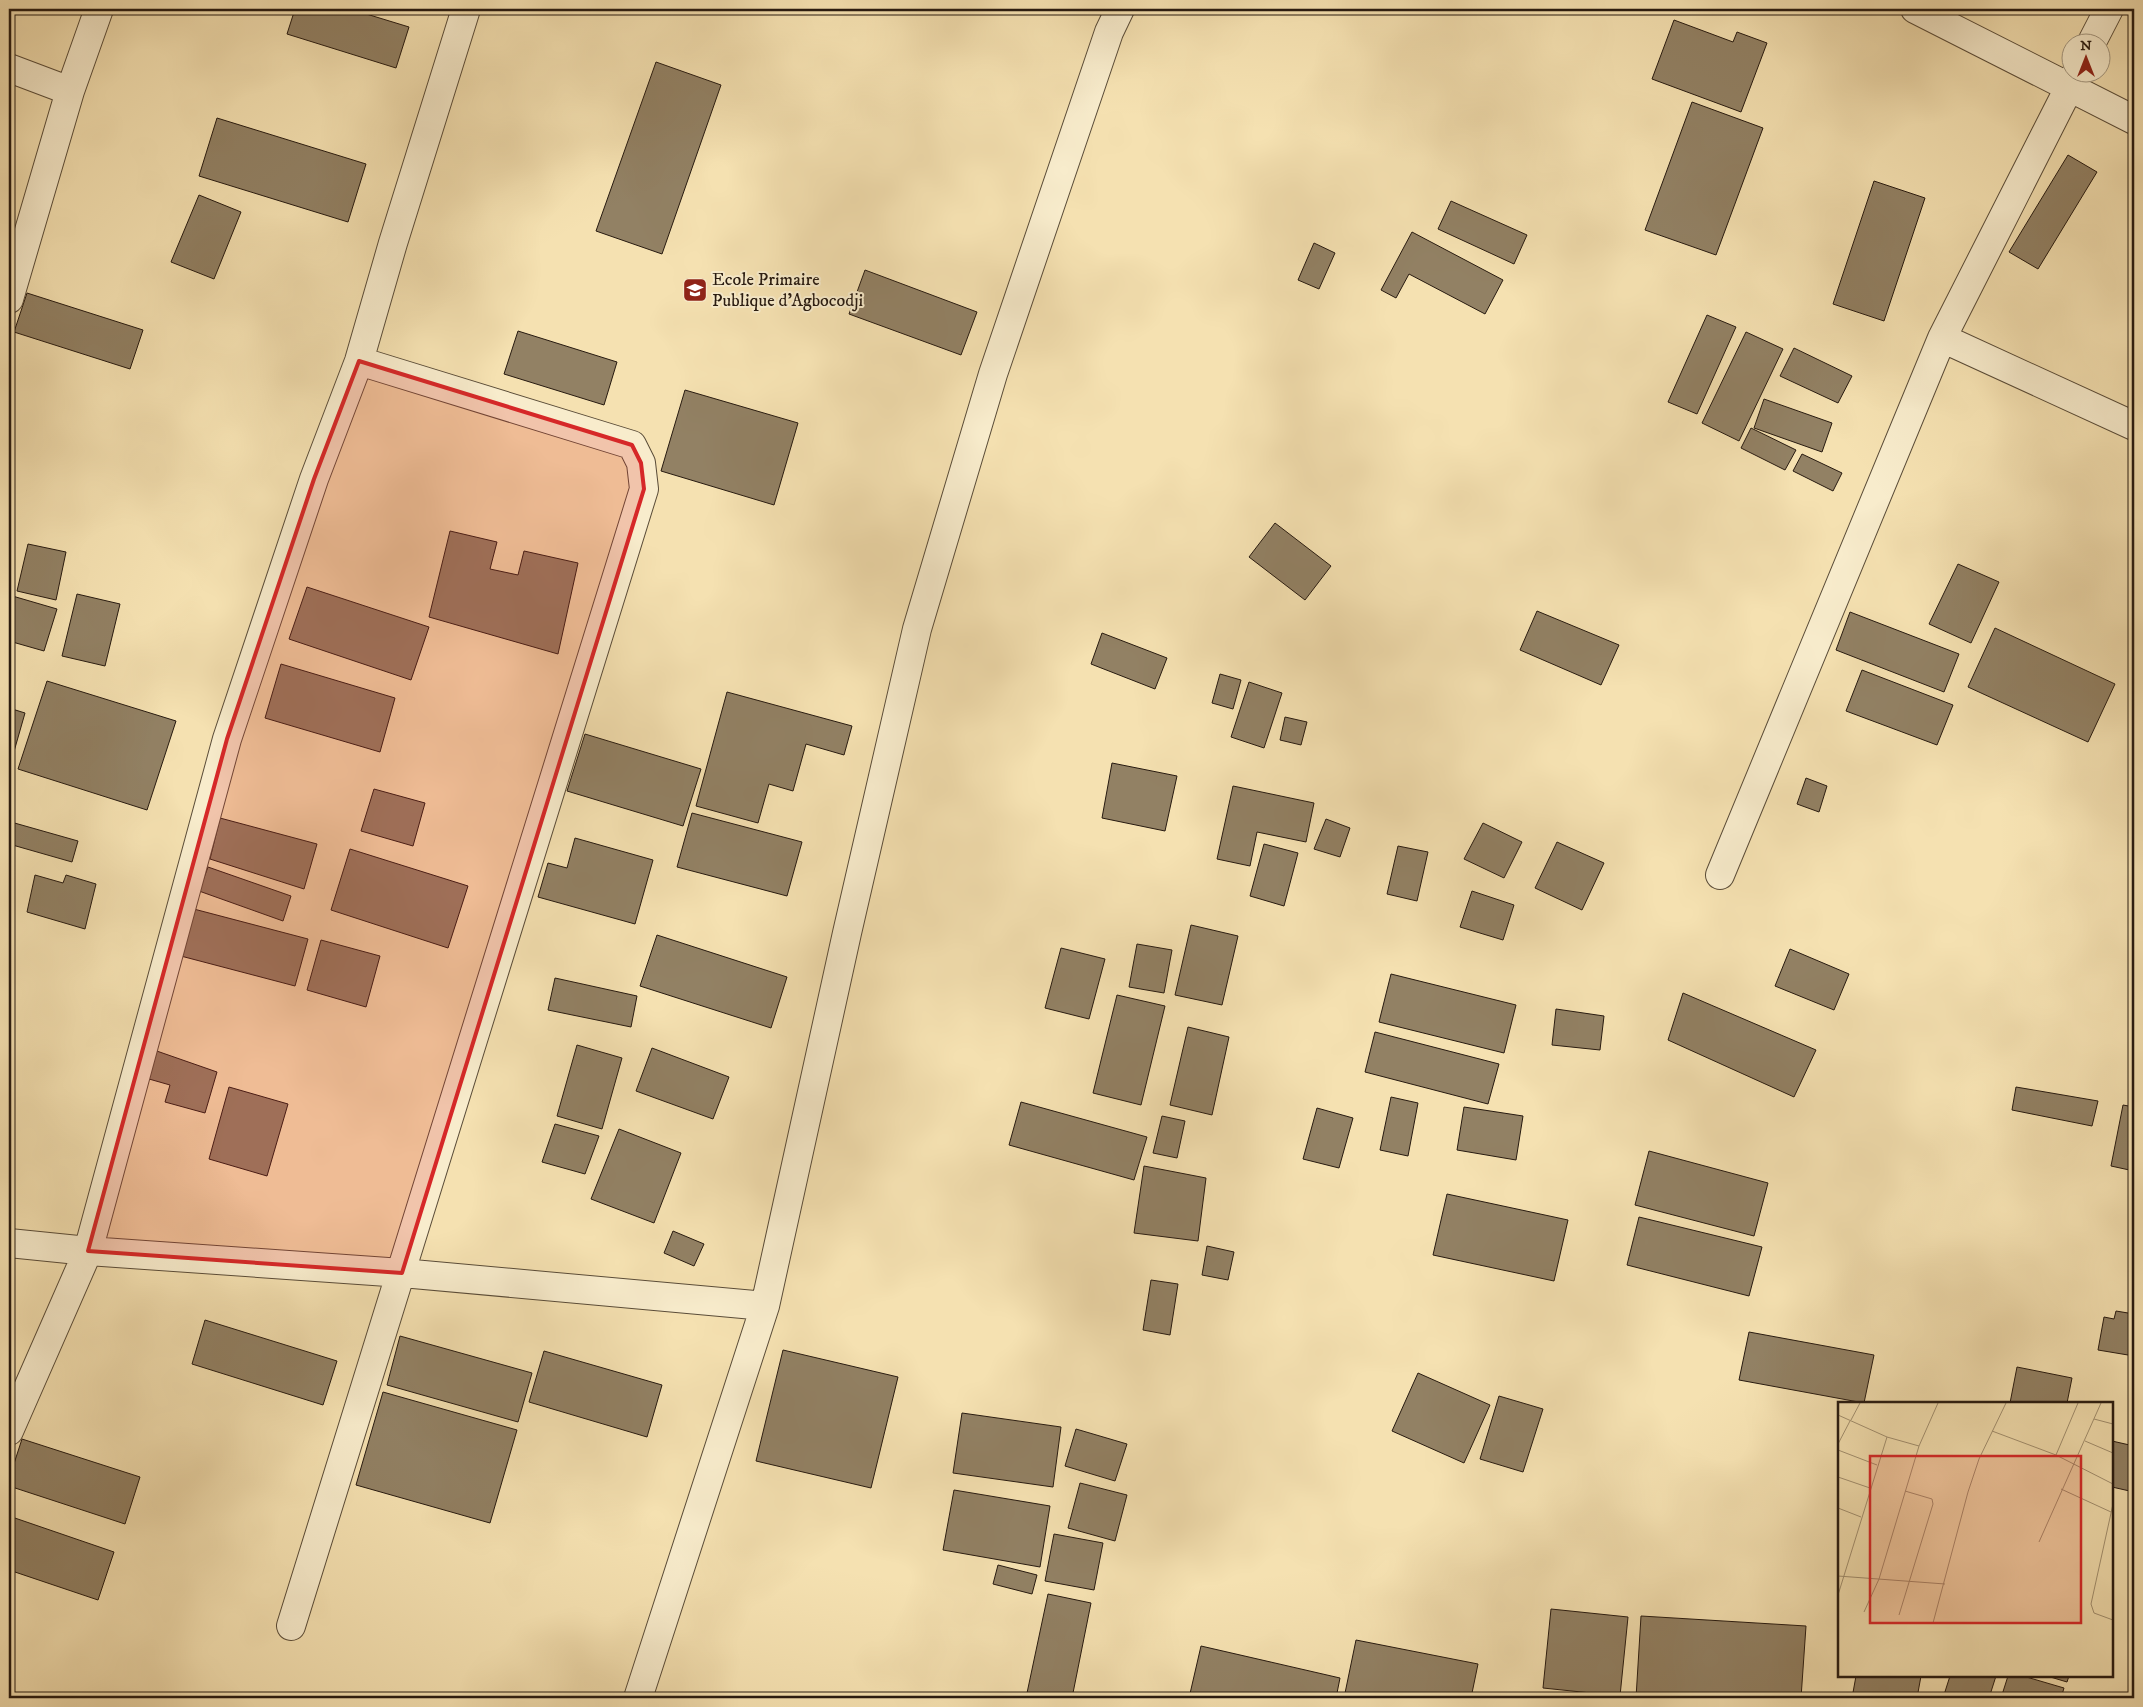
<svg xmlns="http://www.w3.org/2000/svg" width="2143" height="1707" font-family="'IM FELL DW Pica',serif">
<rect width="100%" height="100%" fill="#f5e1b1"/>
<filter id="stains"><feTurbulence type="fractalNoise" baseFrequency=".004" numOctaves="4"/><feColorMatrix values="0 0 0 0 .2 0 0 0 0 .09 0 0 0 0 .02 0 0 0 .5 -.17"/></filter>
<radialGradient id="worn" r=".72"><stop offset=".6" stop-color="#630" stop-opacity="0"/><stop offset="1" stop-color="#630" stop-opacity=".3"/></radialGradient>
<path fill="#928164" stroke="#271a10" d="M295,9H350L409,27L396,68L287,34Z
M1674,20L1733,42L1737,32L1767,43L1741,112L1652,79Z
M656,62L721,85L662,254L596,231Z
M1692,102L1763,128L1716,255L1645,230Z
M217,118L366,164L348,222L199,176Z
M2068,155L2097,172L2038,269L2009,252Z
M1874,181L1925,198L1884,321L1833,304Z
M199,195L241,212L214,279L171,262Z
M1451,201L1527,235L1514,264L1438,229Z
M1412,232L1503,280L1485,314L1409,274L1396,298L1381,290Z
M1314,243L1335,253L1319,289L1298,280Z
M865,270L977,312L961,355L849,314Z
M27,293L143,330L130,369L14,332Z
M1707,315L1736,327L1697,414L1668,402Z
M518,331L617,362L604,405L504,374Z
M1746,332L1783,349L1739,441L1702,423Z
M1794,348L1852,376L1838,403L1780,376Z
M685,390L798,423L774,505L661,471Z
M1764,399L1832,423L1822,452L1754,428Z
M1751,428L1796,450L1785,470L1741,448Z
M1802,454L1842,473L1833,491L1793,471Z
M1275,523L1331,566L1305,600L1249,557Z
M450,531L497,542L490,569L518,575L524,551L578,563L558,654L429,617Z
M28,544L66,552L56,600L17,591Z
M1958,564L1999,582L1971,643L1929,624Z
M307,587L429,627L411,680L289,639Z
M77,594L120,604L105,666L62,656Z
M9,595L57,609L44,651L9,641Z
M1537,611L1619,645L1601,685L1520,650Z
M1850,612L1959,654L1944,692L1836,650Z
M1995,628L2115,684L2088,742L1968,687Z
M1102,633L1167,658L1155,689L1091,664Z
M281,664L395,698L380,752L265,718Z
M1862,670L1953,705L1937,745L1846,711Z
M1220,674L1241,680L1233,709L1212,703Z
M47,681L176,721L147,810L18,769Z
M1249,682L1282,693L1264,748L1231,737Z
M727,692L852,726L844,755L806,744L793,791L769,784L758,823L696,806Z
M9,708L25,713L11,762L9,761Z
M1285,717L1307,722L1301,745L1280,740Z
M585,734L701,769L683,826L567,791Z
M1112,763L1177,776L1165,831L1102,818Z
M1806,778L1827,786L1819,812L1797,804Z
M1233,786L1314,803L1306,842L1257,832L1250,866L1217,859Z
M374,789L425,803L413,846L361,831Z
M9,811L14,813L11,822L78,841L72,862L9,844Z
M692,813L802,842L787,896L677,867Z
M220,818L317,844L304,889L210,859Z
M1326,819L1350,828L1340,857L1314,849Z
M1483,823L1522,842L1504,878L1464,859Z
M575,838L653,860L635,924L538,897L548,863L567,868Z
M1557,842L1604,863L1582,910L1535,888Z
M1264,844L1298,853L1284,906L1250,896Z
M1398,846L1428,852L1417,901L1387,894Z
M350,849L468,886L448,948L331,910Z
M208,867L291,896L283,921L199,891Z
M35,875L63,883L66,875L96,884L85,929L27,912Z
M1472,891L1514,905L1503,940L1460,927Z
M190,908L308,939L295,986L177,955Z
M1191,925L1238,936L1222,1005L1175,995Z
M657,935L787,977L771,1028L640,986Z
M321,940L380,956L366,1007L307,990Z
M1137,944L1172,950L1164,993L1129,987Z
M1061,948L1105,959L1089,1019L1045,1008Z
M1790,949L1849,974L1834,1010L1775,986Z
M1391,974L1516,1005L1504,1053L1379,1022Z
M555,978L637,996L631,1027L548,1010Z
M1683,993L1816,1050L1794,1097L1668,1040Z
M1117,995L1165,1006L1141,1105L1093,1093Z
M1556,1009L1604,1016L1600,1050L1552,1045Z
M1188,1027L1229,1037L1212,1115L1170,1105Z
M1375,1032L1499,1064L1488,1104L1365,1072Z
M577,1045L622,1058L602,1129L557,1116Z
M652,1048L729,1077L713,1119L636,1091Z
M151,1049L217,1072L205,1113L165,1102L170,1085L142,1077Z
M229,1087L288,1104L267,1176L209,1159Z
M2016,1087L2098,1101L2092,1126L2012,1110Z
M1391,1097L1418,1103L1408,1156L1380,1150Z
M1021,1102L1147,1137L1134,1180L1009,1145Z
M2123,1105L2134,1107V1171L2111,1166Z
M1464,1107L1523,1116L1516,1160L1457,1150Z
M1317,1108L1353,1118L1339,1168L1303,1159Z
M1162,1116L1185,1121L1177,1158L1153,1153Z
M555,1124L599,1136L585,1174L542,1162Z
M619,1129L681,1153L654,1223L591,1199Z
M1649,1151L1768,1183L1754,1236L1635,1205Z
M1144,1166L1206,1178L1198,1241L1134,1233Z
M1447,1194L1568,1220L1554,1281L1433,1255Z
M1639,1217L1762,1247L1749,1296L1627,1265Z
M673,1231L704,1244L694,1266L664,1253Z
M1207,1246L1234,1252L1228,1280L1202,1275Z
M1151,1280L1178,1284L1170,1335L1143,1330Z
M2116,1311L2134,1314V1356L2098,1350L2104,1317L2114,1319Z
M205,1320L337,1361L323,1405L192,1364Z
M1749,1332L1874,1355L1864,1403L1739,1380Z
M400,1336L532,1373L518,1422L387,1385Z
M783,1350L898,1377L871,1488L756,1461Z
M544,1351L662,1385L647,1437L529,1402Z
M2017,1367L2072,1378L2067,1403H2010Z
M1418,1373L1490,1405L1464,1463L1392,1431Z
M383,1392L517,1430L490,1523L356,1485Z
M1499,1396L1543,1409L1523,1472L1480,1459Z
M962,1413L1061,1427L1053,1487L953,1473Z
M1076,1429L1127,1444L1115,1481L1065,1466Z
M22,1439L140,1477L125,1524L9,1486V1479Z
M2112,1441L2134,1446V1492L2112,1487Z
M1080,1483L1127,1495L1115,1541L1068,1528Z
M954,1490L1050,1506L1040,1567L943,1550Z
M9,1516L114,1552L98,1600L9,1570Z
M1054,1534L1103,1543L1094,1590L1045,1581Z
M998,1565L1037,1575L1032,1594L993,1584Z
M1048,1594L1091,1603L1072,1698H1050L1027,1693Z
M1551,1609L1628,1617L1620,1696L1543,1688Z
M1641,1616L1806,1626L1801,1698H1636Z
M1356,1640L1478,1664L1471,1698H1344Z
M1201,1646L1340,1678L1336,1698H1189Z
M1856,1676H1921L1917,1698H1852Z
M1950,1676H1996L1989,1698H1943Z
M2008,1676H2023L2064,1688L2061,1698H2001Z
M2047,1676H2069L2067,1682Z"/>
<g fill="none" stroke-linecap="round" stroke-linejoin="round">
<defs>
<path id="minor" d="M1915,9L2134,120
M2092,42L2109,9
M9,68L70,91
M9,299L70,91L99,9
M1942,338L2134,426
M1720,875L1942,338L2077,72
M9,1243L88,1251L402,1273L765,1306
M9,1431L88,1251L227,739L314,479L359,361L393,243L466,9
M291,1626L644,489L641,463L632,445L359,361
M638,1698L765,1306L847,933L917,629L993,374L1109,32L1120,9"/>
</defs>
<use href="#minor" stroke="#5a4c38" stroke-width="30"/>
<use href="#minor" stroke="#f8eccc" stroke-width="28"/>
</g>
<path fill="#d62828" fill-opacity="0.2" stroke="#d62828" stroke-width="4" stroke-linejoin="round" d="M359,361L632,445L641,463L644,489L402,1273L88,1251L227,739L314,479Z"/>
<defs>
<symbol id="school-square" viewBox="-11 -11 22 22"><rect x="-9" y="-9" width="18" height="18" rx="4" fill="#8f2418" stroke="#f8eccc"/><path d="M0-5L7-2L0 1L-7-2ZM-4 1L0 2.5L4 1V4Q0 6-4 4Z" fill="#fff"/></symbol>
</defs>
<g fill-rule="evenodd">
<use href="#school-square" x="681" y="276" width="28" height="28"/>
</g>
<g text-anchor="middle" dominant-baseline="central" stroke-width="4" stroke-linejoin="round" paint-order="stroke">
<g font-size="18" fill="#271a10" stroke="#f8eccc" text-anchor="start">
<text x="712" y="280">Ecole Primaire<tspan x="712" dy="21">Publique d'Agbocodji</tspan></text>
</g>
</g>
<g transform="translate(1838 1402)">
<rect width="275" height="275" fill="#f5e1b1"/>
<path fill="none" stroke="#a39171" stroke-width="1" d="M0,13L49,35L81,44M256,17L275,22M13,18L22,1M154,29L218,53L275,82M247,39L275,51M0,42L12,19M0,48L39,63M218,53L240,1M0,75L32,86M223,87L273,110M275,102L253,202L256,211L275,218M0,106L23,115M201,140L263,1M0,174L107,182M0,193L49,35M26,210L41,177L81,44L100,1M61,213L95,102L94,97L67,89M95,221L130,90L141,57L168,1"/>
<path fill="#d62828" fill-opacity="0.15" stroke="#d62828" stroke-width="2.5" d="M32,54H243V221H32Z"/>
<rect width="275" height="275" fill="none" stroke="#271a10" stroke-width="2.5"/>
</g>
<rect width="2143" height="1707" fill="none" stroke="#f5e1b1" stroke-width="30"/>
<rect x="10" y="10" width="2123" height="1687" fill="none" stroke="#271a10" stroke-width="2.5"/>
<rect x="15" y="15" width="2113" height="1677" fill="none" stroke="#271a10"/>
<g transform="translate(2086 58)"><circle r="24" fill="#f8eccc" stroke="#a49881"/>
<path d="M0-4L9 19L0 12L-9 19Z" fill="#8f2418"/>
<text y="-8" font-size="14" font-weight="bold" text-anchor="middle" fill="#271a10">N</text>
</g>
<rect width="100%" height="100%" filter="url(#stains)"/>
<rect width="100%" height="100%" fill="url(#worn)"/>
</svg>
